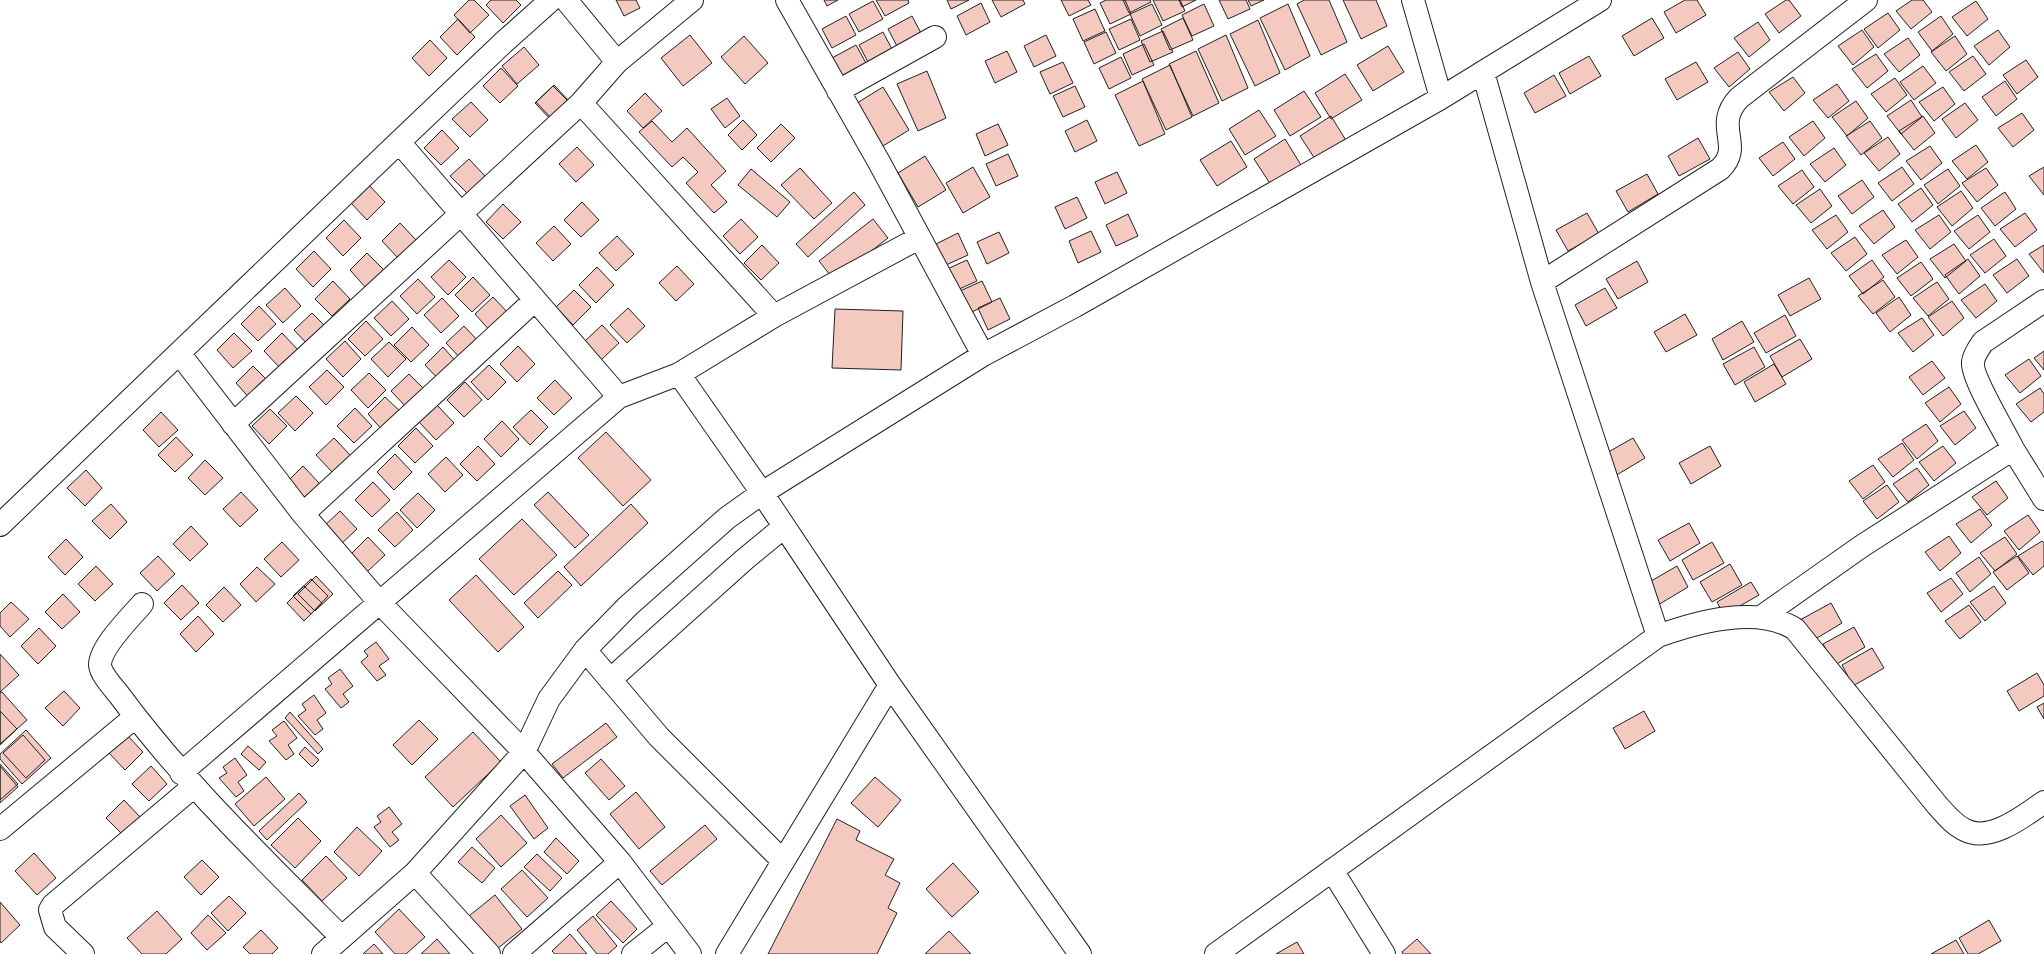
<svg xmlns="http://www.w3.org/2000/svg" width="2044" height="954" font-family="Merriweather,serif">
<rect width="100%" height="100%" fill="#fff"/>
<path fill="#f3c9c0" stroke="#222" d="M469,0H474L489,15L470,33L454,15Z
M491,0H516L521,5L503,23L486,5Z
M616,0H636L640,8L624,16Z
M824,0H838L827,6Z
M876,0H908L909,3L885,16Z
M947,0H969L951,9Z
M992,0H1023L1025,4L1001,17Z
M1061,0H1088L1091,5L1069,16Z
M1106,0H1125L1131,14L1110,24L1100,3Z
M1123,0H1150L1151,2L1129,13Z
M1153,0H1180L1185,11L1163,21Z
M1179,0H1196L1182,7Z
M1219,0H1246L1250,9L1228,19Z
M1248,0H1264L1251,6Z
M1304,0H1329L1347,42L1321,55L1297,4Z
M1343,0H1376L1387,26L1361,39Z
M1685,0H1697L1706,15L1676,33L1664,12Z
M1786,0H1789L1801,16L1779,33L1765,14Z
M1912,0H1923L1932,12L1911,29L1896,11Z
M873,1L883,19L859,32L849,14Z
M1976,1L1988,19L1967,36L1952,17Z
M981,3L990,22L966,35L957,16Z
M1152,4L1162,25L1140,36L1130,14Z
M1204,4L1214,26L1192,36L1182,15Z
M1288,4L1310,56L1285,70L1260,18Z
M1095,9L1105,31L1083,41L1073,19Z
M1888,13L1900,30L1878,48L1864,29Z
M846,16L856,35L832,48L822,29Z
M912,16L922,35L898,48L888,29Z
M1941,16L1953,34L1932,51L1918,32Z
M1183,18L1193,40L1170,50L1161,29Z
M1652,18L1664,38L1634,56L1622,36Z
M458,19L475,37L457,55L440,37Z
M1131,19L1140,40L1119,50L1109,29Z
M1258,20L1280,73L1255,86L1230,34Z
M1758,22L1770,40L1749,57L1734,38Z
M1862,30L1874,47L1853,65L1838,46Z
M1998,30L2010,47L1989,65L1974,46Z
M1163,31L1173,52L1150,62L1141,41Z
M883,32L893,51L869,64L859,45Z
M1106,32L1116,53L1094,64L1084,42Z
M690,35L712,63L683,86L661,58Z
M1046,35L1056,56L1034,67L1024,46Z
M1226,35L1248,88L1222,101L1198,49Z
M744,36L768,63L745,84L721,57Z
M1955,36L1967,54L1946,71L1931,52Z
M1908,38L1920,55L1899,72L1884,54Z
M430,40L447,58L429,76L412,58Z
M1144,44L1154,65L1132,75L1123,54Z
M856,45L866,63L842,76L832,58Z
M1388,46L1404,72L1373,91L1357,65Z
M524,47L539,65L517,84L502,66Z
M1007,51L1017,72L995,83L985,61Z
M1196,51L1219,103L1193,116L1169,64Z
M1738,52L1750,69L1729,87L1714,68Z
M1876,54L1888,71L1867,88L1852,69Z
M1589,56L1601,76L1570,94L1559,73Z
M1973,56L1986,74L1964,91L1949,72Z
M1121,57L1131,78L1109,89L1099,68Z
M2026,60L2038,77L2017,94L2003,75Z
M1063,62L1073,83L1050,94L1040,72Z
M1696,62L1708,82L1677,100L1665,79Z
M1170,65L1192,117L1166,130L1142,79Z
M1923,66L1936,83L1914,100L1900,82Z
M501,68L518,86L500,103L483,86Z
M927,71L946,118L918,131L897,84Z
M1345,74L1362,100L1331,119L1315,93Z
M1554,75L1566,96L1535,113L1524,93Z
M1793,77L1805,93L1784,111L1769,92Z
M1895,78L1907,95L1886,112L1871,94Z
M1143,81L1165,134L1139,146L1115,95Z
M2005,81L2017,99L1996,116L1982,97Z
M1837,84L1849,101L1828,118L1813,100Z
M554,85L571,103L553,120L536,102Z
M553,86L570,103L552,121L535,103Z
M1075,86L1085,107L1063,117L1053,96Z
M883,87L909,130L883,146L857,103Z
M1943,87L1955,104L1934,121L1919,102Z
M1304,91L1321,117L1290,136L1274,110Z
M645,93L662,111L643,128L627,111Z
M727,98L740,116L725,128L711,109Z
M1911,100L1922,117L1901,134L1887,116Z
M1856,101L1868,118L1847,136L1832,117Z
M471,102L488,120L470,137L452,119Z
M1965,103L1978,120L1956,138L1942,119Z
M1259,110L1276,136L1245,155L1229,129Z
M2022,113L2034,130L2013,147L1998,128Z
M1331,116L1347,142L1317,162L1300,136Z
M1923,116L1935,133L1914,150L1899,131Z
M743,120L757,135L742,150L728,135Z
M1087,120L1097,141L1075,152L1065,131Z
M652,121L672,142L687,128L726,171L711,185L727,202L714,213L686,183L698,172L683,157L672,167L639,132Z
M1813,121L1825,138L1804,156L1789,137Z
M1870,121L1882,138L1861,155L1846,136Z
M781,124L795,138L771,162L757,148Z
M998,124L1008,145L985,156L976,134Z
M442,130L459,148L441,165L424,148Z
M1888,137L1900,154L1879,171L1864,153Z
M1698,138L1710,159L1679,176L1668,156Z
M1285,139L1301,165L1271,185L1254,159Z
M1231,141L1247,167L1217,186L1200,160Z
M1783,142L1795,159L1773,176L1759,158Z
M1976,145L1988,162L1967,179L1952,161Z
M1930,146L1942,163L1921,180L1906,161Z
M577,147L594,165L576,182L559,164Z
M1834,148L1846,165L1825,182L1810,164Z
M1008,154L1018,176L996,186L986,164Z
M925,156L946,190L918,207L898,173Z
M469,159L485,176L468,194L450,176Z
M973,167L990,197L963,213L946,183Z
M1902,167L1914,184L1892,201L1878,183Z
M2044,167V195L2029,176Z
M800,168L832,203L814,219L781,185Z
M1986,168L1998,185L1977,202L1962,183Z
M751,169L790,202L777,217L738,185Z
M1948,169L1960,186L1938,204L1924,185Z
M1802,170L1814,187L1793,204L1778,186Z
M1117,172L1127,193L1105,204L1095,182Z
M1647,174L1658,194L1628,212L1616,191Z
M1862,180L1874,197L1852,214L1838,196Z
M368,184L385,202L367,220L350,202Z
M1921,188L1933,205L1912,222L1898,204Z
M1820,189L1832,206L1811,223L1796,205Z
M1961,191L1973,208L1952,226L1937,207Z
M854,192L865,205L808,257L796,244Z
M2005,192L2016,209L1995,226L1981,208Z
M1077,197L1087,218L1065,229L1055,207Z
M582,202L599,220L581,237L564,220Z
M503,204L521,222L503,239L486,222Z
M1883,210L1895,227L1874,244L1859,226Z
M1587,213L1599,234L1568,251L1556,230Z
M2025,213L2037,230L2015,247L2000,229Z
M1128,214L1138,236L1116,246L1106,225Z
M1836,215L1848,232L1827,249L1812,230Z
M1939,215L1951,232L1930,249L1915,230Z
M1978,215L1990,232L1969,249L1954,231Z
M741,219L758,237L740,254L723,236Z
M873,219L888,238L834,280L819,261Z
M344,220L361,238L343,256L326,238Z
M400,223L417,241L399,259L382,241Z
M554,226L571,244L553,261L536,243Z
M1091,231L1101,252L1078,263L1069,241Z
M999,232L1009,253L987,264L977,242Z
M958,233L968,255L946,265L936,244Z
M617,236L634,254L616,271L599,253Z
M1855,237L1867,254L1846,271L1831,253Z
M1994,239L2006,256L1985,273L1970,255Z
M1906,240L1918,257L1897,274L1882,255Z
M1954,244L1966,261L1945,278L1930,259Z
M762,245L779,263L761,280L744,263Z
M2044,245V273L2029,254Z
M314,251L331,269L313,287L296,269Z
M367,253L385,271L366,288L350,270Z
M1968,259L1980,276L1959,294L1945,275Z
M2017,259L2029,276L2007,293L1993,275Z
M449,260L466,277L448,295L431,277Z
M967,260L977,281L955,291L945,270Z
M1872,260L1884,277L1863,294L1849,276Z
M1637,261L1648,282L1618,299L1606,279Z
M1921,262L1933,279L1911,296L1897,278Z
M677,266L694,284L676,301L659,283Z
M597,267L614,285L596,303L579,285Z
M473,277L490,295L472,312L455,295Z
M1809,278L1821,299L1790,316L1778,295Z
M418,279L435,297L417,314L400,296Z
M1883,280L1895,297L1873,314L1858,296Z
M333,281L350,299L332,316L315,299Z
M982,281L992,302L970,313L960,291Z
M1937,282L1949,299L1928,316L1913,298Z
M1985,284L1997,301L1976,318L1961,300Z
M285,288L301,306L283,323L266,305Z
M1605,288L1617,308L1586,326L1575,305Z
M574,290L591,307L573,325L556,307Z
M493,297L510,315L491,332L475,314Z
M1899,297L1911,315L1890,332L1876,313Z
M442,298L459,316L441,333L424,315Z
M1000,298L1010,319L988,330L978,308Z
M392,301L409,319L391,336L374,318Z
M1952,301L1964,318L1943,336L1928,317Z
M259,306L276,324L258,341L241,324Z
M628,308L645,326L627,343L610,325Z
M835,309L903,311L901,370L832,368Z
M312,313L329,330L311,348L294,330Z
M1685,314L1697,335L1666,352L1654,332Z
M1785,315L1796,336L1766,353L1754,333Z
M1922,318L1934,335L1913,352L1898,333Z
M366,321L383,339L365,356L348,339Z
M1742,321L1754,342L1723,360L1712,339Z
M602,325L619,343L601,360L584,342Z
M464,326L481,344L463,361L446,343Z
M412,327L429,345L411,362L394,345Z
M234,333L252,351L233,368L217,350Z
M282,333L299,351L281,369L264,351Z
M1800,339L1812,359L1782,377L1770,356Z
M345,341L361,359L343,377L326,359Z
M389,342L406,359L388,377L371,359Z
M518,346L535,364L517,382L500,364Z
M443,347L459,365L442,383L425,365Z
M1754,347L1765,367L1735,385L1723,364Z
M2044,351V370L2034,358Z
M2029,359L2041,376L2020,393L2005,375Z
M1932,361L1945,378L1923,395L1909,377Z
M1774,364L1786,384L1755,402L1744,382Z
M489,365L506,382L488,400L471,382Z
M253,366L270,383L252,401L236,383Z
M327,370L344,387L326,405L309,387Z
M369,373L386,390L368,408L351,390Z
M409,374L426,391L408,409L391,391Z
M555,380L572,398L554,415L537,398Z
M465,382L482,400L464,417L447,400Z
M1949,387L1961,404L1940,422L1925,403Z
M2040,388L2044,394V412L2031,422L2016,404Z
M296,396L313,413L295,431L278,413Z
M385,397L403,414L384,432L368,414Z
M437,405L454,423L436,440L419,422Z
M355,408L372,426L354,443L337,426Z
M270,409L287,426L269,444L252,426Z
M531,410L548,427L530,445L513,427Z
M1964,411L1976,428L1955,445L1940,426Z
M161,412L178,430L159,447L143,430Z
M502,421L519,439L501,457L484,439Z
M1926,424L1938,441L1917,459L1902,440Z
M416,428L433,446L415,463L398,446Z
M606,432L651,480L623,506L578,458Z
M176,437L193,455L175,472L158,455Z
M334,438L351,456L333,473L316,455Z
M1633,438L1645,458L1615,476L1603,455Z
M1902,443L1914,460L1893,477L1878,459Z
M478,446L495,464L477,481L460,464Z
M1710,446L1721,466L1691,484L1679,463Z
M1943,446L1956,463L1934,481L1919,462Z
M395,454L412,472L394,490L377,472Z
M446,457L463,475L445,492L428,474Z
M205,460L223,478L205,495L188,478Z
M1873,465L1885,482L1863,499L1849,481Z
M303,466L320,484L302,501L285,484Z
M1917,468L1929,485L1908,502L1893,484Z
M86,470L102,488L85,506L67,488Z
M1996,481L2008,498L1987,515L1972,497Z
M373,482L390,500L372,517L355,500Z
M1887,485L1899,502L1877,519L1863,501Z
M241,492L258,510L240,527L223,509Z
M548,492L589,535L575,548L534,505Z
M418,493L435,510L417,528L400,510Z
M111,504L127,522L110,539L92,521Z
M631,504L648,523L581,586L564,567Z
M1980,509L1992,525L1971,543L1956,524Z
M340,511L357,529L339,546L322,528Z
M397,512L413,530L395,547L378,530Z
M2028,515L2040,532L2019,550L2004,531Z
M522,519L557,555L514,595L479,559Z
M1689,523L1700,543L1670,561L1658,540Z
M191,526L208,544L190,561L173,544Z
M1949,536L1961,553L1940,571L1925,552Z
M368,537L385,555L367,572L350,555Z
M2005,537L2017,554L1995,571L1980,553Z
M66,539L83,557L65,575L48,557Z
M2042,541L2044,543V566L2033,575L2018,556Z
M282,542L299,560L281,577L264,559Z
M1712,542L1724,563L1693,580L1682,560Z
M158,556L175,574L157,591L140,573Z
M2017,556L2029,573L2007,590L1993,572Z
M1979,557L1991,574L1970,592L1956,573Z
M1730,564L1742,585L1712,602L1700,582Z
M96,566L113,584L95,601L78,584Z
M1677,566L1688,587L1658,605L1646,584Z
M257,567L275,584L256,602L240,584Z
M558,571L572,585L538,618L524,603Z
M476,575L524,627L498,652L449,600Z
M316,576L333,594L315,611L298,594Z
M1951,578L1963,594L1941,612L1927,593Z
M311,579L328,596L311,614L293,596Z
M1751,582L1759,595L1724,615L1717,602Z
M182,585L199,603L181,620L164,603Z
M304,586L322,603L304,621L287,603Z
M1994,586L2006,603L1985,621L1970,602Z
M224,587L241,605L223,622L206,605Z
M63,594L80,612L62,629L45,612Z
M11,602L29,619L10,637L0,626V613Z
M1831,603L1842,623L1812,641L1800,620Z
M1969,605L1981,622L1960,639L1945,621Z
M198,616L214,634L196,652L180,634Z
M1854,627L1865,647L1835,665L1823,644Z
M39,628L56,646L38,664L21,646Z
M376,642L389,659L379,666L386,675L377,681L361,662L368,656L364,651Z
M1872,648L1884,668L1853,686L1842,665Z
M0,654L19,675L0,692Z
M340,669L353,686L343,694L349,702L341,708L325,689L332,684L328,678Z
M2037,673L2044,685V696L2019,711L2007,691Z
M64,691L80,708L63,726L45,708Z
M2,692L27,720L0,744V693Z
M314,695L326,713L317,720L323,729L315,735L298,716L306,710L302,704Z
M2044,703V719L2037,707Z
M0,711L17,729L0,745Z
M1644,711L1655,731L1625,749L1613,728Z
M290,712L323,749L318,754L285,718Z
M419,720L438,739L412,765L393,745Z
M284,721L297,738L288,745L294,754L286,760L269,741L277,736L272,730Z
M606,723L617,737L563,778L552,764Z
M26,730L51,758L22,784L0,759V754Z
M473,732L501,762L453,807L425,777Z
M126,734L143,752L125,770L108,752Z
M23,735L45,760L26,778L3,753Z
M248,746L266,762L259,770L241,754Z
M305,747L319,760L312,767L299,754Z
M235,758L247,775L238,782L244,791L236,797L219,778L227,773L223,767Z
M601,759L625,786L609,800L585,773Z
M0,764L18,784L0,800Z
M0,766L18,787L0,803Z
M151,766L167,784L149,801L132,784Z
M266,777L285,799L254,826L235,804Z
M875,777L901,800L878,827L851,803Z
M636,792L665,827L639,849L610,814Z
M299,793L307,802L267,840L259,831Z
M525,795L548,828L534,839L510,806Z
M124,800L141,818L123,835L106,818Z
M389,807L402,824L392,832L399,840L390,847L374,827L381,822L377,816Z
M501,815L527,843L501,867L476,839Z
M298,818L321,841L295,868L271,845Z
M837,819L860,831L856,840L894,859L885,875L900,883L888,908L897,913L877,954H768Z
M705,825L717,839L662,885L650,871Z
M357,827L382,851L359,876L334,852Z
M556,838L579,861L567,874L544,852Z
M472,847L495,868L482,883L458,862Z
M34,853L56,878L37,895L15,871Z
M537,854L562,878L550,891L524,867Z
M326,856L347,878L322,901L302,880Z
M202,860L219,877L201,895L184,877Z
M953,863L979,892L952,917L926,889Z
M522,870L548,898L527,917L501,889Z
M495,895L522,929L497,949L469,916Z
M229,896L246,913L228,931L211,913Z
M611,901L637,929L623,943L596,915Z
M0,902L20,925L1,943L0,941Z
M399,909L425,937L406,954H395L375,932Z
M157,911L182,939L166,954H142L127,938Z
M208,915L226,933L207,950L191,933Z
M593,916L617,946L608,954H597L577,930Z
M1989,920L2001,941L1978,954H1968L1959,938Z
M261,930L278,948L272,954H250L243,947Z
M949,931L971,954H925Z
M570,934L587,954H555L552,951Z
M437,939L450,954H421Z
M1417,939L1431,954H1403L1402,952Z
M1956,940L1964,954H1931Z
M1297,942L1304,954H1276Z
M374,944L383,954H363Z"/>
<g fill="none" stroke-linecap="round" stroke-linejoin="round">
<defs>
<path id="minor" d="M787,0L879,162L983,355
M1413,0L1441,98
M617,62L692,0
M1483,72L1542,282L1658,636
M838,91L935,37
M581,103L774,316L679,374
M399,142L504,42L551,0
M1542,282L1720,169C1745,145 1712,127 1739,98L1866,0
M774,316L919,238
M179,353L399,142L619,397L181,773
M619,397L679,374L762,493L890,685L1080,954
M233,424L581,103L617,62L566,0
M2013,449L2044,499
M303,514L535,300
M0,525L179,353L303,514L380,603L524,752L620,862L690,954
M142,604C130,618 100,647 100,665C101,675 114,688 120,696C185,784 264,859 341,937
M1761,617L1862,546L2013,449C2005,432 1971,377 1973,362C1974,354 1979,348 1983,342L2044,301
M585,650L659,737L783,861
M610,680L745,559L784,527
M0,829L135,717
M1332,870L1384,954
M415,873L489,954
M83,954L55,927L50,910L53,905L193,787
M323,954L415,873L524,752L549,699L585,650L628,606L727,518L762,493L983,355L1075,306L1441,98L1600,0
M514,954L620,862
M633,954L668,926
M727,954L890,685
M1216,954L1658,636C1697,622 1757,605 1795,629L1937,805C1945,814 1954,825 1965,830C1990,843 2024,816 2044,802"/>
</defs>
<use href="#minor" stroke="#222" stroke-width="24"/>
<use href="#minor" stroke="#fff" stroke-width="22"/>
</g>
</svg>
